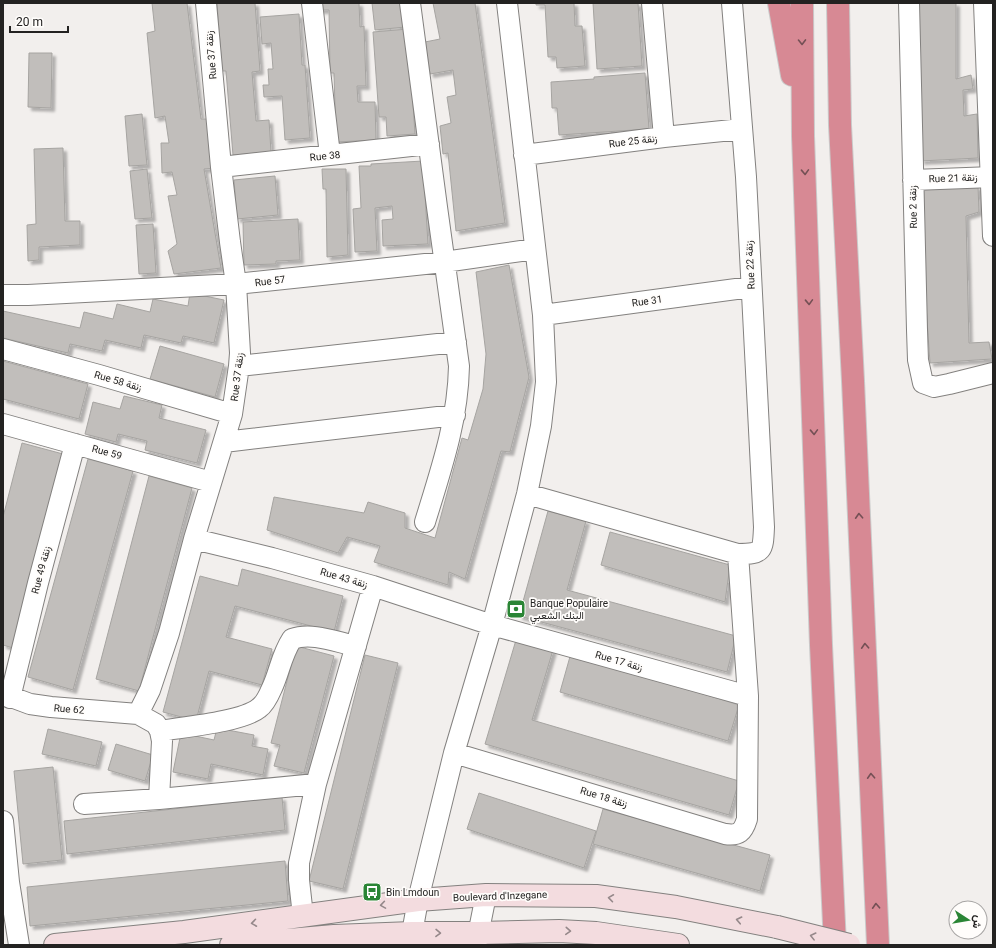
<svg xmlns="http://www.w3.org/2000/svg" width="996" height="948" font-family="Roboto,Vazirmatn,sans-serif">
<defs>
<filter id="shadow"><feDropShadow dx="3.5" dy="3.5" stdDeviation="1" flood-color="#0004"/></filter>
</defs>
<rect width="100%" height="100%" fill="#f2efed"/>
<path fill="#c1bebb" stroke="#a6a4a1" filter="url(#shadow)" d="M152,3H187L201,119H208L216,168L204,169L221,268L174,274L168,251L177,244L168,196L177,195L172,172L162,173L161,143H169L165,116L155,118L147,33L155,31Z
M217,3H255L260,71L252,72L256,121L269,120L271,152L233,155L226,71H222Z
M318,3H359L360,27L364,26L366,86H357L358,102H375L376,140L336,142L334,73H330L329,10H318Z
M372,3H403L405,27L375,30Z
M433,3H475L505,223L456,231L448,153L443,154L440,126L451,123L447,97L456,95L453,70L430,74L425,42L440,39Z
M536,3H574L575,26H582L585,66L557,68L556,57H548L545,5H536Z
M593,3H638L642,66L597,69Z
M915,3H956V79L971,75L973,89L963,90L964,116L977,114L978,158L921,161Z
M299,14L302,65H305L310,138L285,140L282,96L264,97L263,85H269L268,69H273L271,43L262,44L260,17Z
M408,29L415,134L387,136L386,117H379L373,32Z
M29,53H52L51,108L28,107Z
M645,73L649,129L559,135L557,108H552L551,82L594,79V77Z
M142,114L147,165L129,166L125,116Z
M63,148L65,221H80V245L39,247V260L28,261L27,225L36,224L34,149Z
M423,161L428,244L383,246L382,220L393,219L392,206L375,208L377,251L355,252L353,209L361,208L359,166H371V164Z
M147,169L152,218L135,219L130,171Z
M322,169H346L348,255L327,257L326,189H323Z
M275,176L278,215L237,219L234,180Z
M978,186L979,212L966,216L969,343L989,342L992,359L930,363L918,190Z
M298,219L300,260L276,261V264L244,265L243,222Z
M153,224L156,273L139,274L136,225Z
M509,265L529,377L510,452L501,451L465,579L449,572L448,585L374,562L380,546L347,537L338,553L267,530L274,497L364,513L368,502L405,513V528L435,538L462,438L468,440L483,389L486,354L476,272Z
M190,293L224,300L214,343L183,336L181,343L144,335L141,348L105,340L102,351L70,344L68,353L3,338V311L80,328L84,312L113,319L117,304L150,312L153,299L188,306Z
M160,346L224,364L215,397L150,379Z
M3,361L88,384L79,419L3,399Z
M124,396L162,405L159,418L206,430L197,463L145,450L147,441L118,434L116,442L85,434L93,402L120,409Z
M22,443L63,454L13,648L3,645V517Z
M88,459L133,471L73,690L28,677Z
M149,476L192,488L139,691L96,679Z
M548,511L586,521L567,590L736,636L727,672L519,616Z
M610,532L730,565L725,602L601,565Z
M242,569L343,596L334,632L235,606L226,637L272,649L262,685L209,671L196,721L163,712L200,576L238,586Z
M516,640L553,650L532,720L739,781L729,815L485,744Z
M296,646L334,656L304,773L274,766L280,745L271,743Z
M571,653L739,705L728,741L560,692Z
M365,655L398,663L343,889L309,881Z
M217,728L254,735L252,746L268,749L263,775L211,764L208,779L173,772L181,733L214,740Z
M48,729L102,742L96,766L42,754Z
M116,744L153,755L145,781L108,770Z
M53,767L62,860L23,864L14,771Z
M479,793L596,831L584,868L467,829Z
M282,797L285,830L67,854L64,821Z
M603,809L770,855L760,891L593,844Z
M285,861L288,901L30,926L27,887Z"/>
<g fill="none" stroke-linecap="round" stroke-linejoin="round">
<defs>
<path id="street" d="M312,3L330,155
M410,3L437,207L459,366C458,421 441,470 425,522
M652,3L664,137
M909,3L917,330L918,360L923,383L934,387L949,384L993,373
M984,3L993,236
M524,155L664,137L742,129
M221,167L429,144
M913,180L993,177
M3,295H28L236,284L444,262L535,249
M543,315L751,287
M3,349L99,375L232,414
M239,366L456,342
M3,424L211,482
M224,442L455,415
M527,494L738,554C763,554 763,551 764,527L746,177L732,3
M194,539L272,558L373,586L492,625L748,696
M3,694L30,704L51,707L138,714L156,724L160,731L162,741L159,799
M10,698L38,583L75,444
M138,714L150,690L169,633L194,539L232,414L239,366L240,353L236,284L230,242L221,167L206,3
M160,731C183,727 242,722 259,708C265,704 269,695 272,688C280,671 281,656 292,639C312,632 336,642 356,646
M454,753L725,834C739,836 743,832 747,819L748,696L738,554
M84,804L159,799L316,784
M3,821L9,882L19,945
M303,916L299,880V863L316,784L373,586
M412,933L418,900L454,753L492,625L527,494L541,426L546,382L543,315L507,3
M476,945L486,895"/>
<path id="secondary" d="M55,945L184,932L418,900L486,895L596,896L676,907L777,927
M231,945L334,936L412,933H479L559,931L596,933L678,945"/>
<path id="highway" d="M779,3L792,75
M802,3L803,136L821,645L835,945
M838,3L840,125L853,381L878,945"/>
</defs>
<use href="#street" stroke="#83817f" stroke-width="22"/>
<use href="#secondary" stroke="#83817f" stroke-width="24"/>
<use href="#highway" stroke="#cacaca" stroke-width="24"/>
<use href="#street" stroke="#fff" stroke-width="20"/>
<use href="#secondary" stroke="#f3dcdf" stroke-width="22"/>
<use href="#highway" stroke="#d78994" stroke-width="22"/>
<defs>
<path id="secondary-bridge" d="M777,927L849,945"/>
</defs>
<use href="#secondary-bridge" stroke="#83817f" stroke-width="24" stroke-linecap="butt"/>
<use href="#secondary-bridge" stroke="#f3dcdf" stroke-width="22"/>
</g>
<defs><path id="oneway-chevron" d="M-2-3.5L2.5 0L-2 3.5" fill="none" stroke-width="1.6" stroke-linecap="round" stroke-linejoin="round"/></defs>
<g stroke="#745055">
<use href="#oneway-chevron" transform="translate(802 42) rotate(89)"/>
<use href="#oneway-chevron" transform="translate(805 172) rotate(88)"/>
<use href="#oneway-chevron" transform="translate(809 302) rotate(88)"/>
<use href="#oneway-chevron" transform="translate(814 432) rotate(88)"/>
<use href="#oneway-chevron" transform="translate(859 516) rotate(-93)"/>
<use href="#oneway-chevron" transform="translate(865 646) rotate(-93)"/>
<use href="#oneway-chevron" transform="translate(871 776) rotate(-93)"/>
<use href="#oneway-chevron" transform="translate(876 906) rotate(-93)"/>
</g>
<g stroke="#95888a">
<use href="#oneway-chevron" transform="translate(611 898) rotate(-172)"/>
<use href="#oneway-chevron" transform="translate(383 905) rotate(171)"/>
<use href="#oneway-chevron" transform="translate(739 920) rotate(-168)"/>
<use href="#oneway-chevron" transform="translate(254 923) rotate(172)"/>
<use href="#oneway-chevron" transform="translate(568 931) rotate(4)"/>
<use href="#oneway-chevron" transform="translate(438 933) rotate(1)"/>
<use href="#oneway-chevron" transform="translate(813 936) rotate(-166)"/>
</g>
<defs>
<symbol id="bank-square" viewBox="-11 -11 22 22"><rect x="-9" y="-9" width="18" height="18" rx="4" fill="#2a8535" stroke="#fffdfb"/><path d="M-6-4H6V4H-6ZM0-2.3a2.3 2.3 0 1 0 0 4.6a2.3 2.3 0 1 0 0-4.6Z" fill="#fff"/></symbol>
<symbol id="bus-square" viewBox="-11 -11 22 22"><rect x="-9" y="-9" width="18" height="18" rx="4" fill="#2a8535" stroke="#fffdfb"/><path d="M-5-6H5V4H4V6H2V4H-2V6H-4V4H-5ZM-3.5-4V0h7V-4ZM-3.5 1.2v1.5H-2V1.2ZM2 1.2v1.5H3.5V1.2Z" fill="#fff"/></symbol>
</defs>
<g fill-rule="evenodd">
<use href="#bank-square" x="505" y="598" width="22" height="22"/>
<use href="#bus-square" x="361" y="881" width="22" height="22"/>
</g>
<g text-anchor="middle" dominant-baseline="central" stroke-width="3.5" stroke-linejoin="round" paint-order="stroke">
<g font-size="10" fill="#232221" stroke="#fffdfb">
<text transform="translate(211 55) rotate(-95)">Rue 37 زنقة</text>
<text transform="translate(633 141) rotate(-7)">Rue 25 زنقة</text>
<text transform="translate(325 156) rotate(-6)">Rue 38</text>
<text transform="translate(953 178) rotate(-2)">Rue 21 زنقة</text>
<text transform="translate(913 207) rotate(-91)">Rue 2 زنقة</text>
<text transform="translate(750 265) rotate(-93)">Rue 22 زنقة</text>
<text transform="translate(270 281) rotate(-7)">Rue 57</text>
<text transform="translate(647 301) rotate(-8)">Rue 31</text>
<text transform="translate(237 377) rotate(-83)">Rue 37 زنقة</text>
<text transform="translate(118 381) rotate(16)">Rue 58 زنقة</text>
<text transform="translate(107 452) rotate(15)">Rue 59</text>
<text transform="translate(41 570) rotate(-75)">Rue 49 زنقة</text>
<text transform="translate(344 578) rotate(16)">Rue 43 زنقة</text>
<text transform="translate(619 661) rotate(16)">Rue 17 زنقة</text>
<text transform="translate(69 709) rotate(5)">Rue 62</text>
<text transform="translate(604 797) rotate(17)">Rue 18 زنقة</text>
<text transform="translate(500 896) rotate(-2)">Boulevard d'Inzegane</text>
</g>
<g font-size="10" fill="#232221" stroke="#fffdfb" text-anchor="start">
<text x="530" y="603">Banque Populaire<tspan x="530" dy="12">البنك الشعبي</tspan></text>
<text x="386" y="892">Bin Lmdoun</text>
</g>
</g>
<rect width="996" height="948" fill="none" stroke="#232221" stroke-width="8"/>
<g transform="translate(968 920) rotate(102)"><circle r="19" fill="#fffdfb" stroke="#a7a5a4"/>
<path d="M0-3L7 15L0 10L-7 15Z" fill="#2a8535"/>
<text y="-6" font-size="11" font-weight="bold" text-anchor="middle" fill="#232221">ش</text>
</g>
<path d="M10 26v6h58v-6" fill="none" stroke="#232221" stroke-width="2"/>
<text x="16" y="26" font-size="12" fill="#232221" stroke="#fffdfb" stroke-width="3" paint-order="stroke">20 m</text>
</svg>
